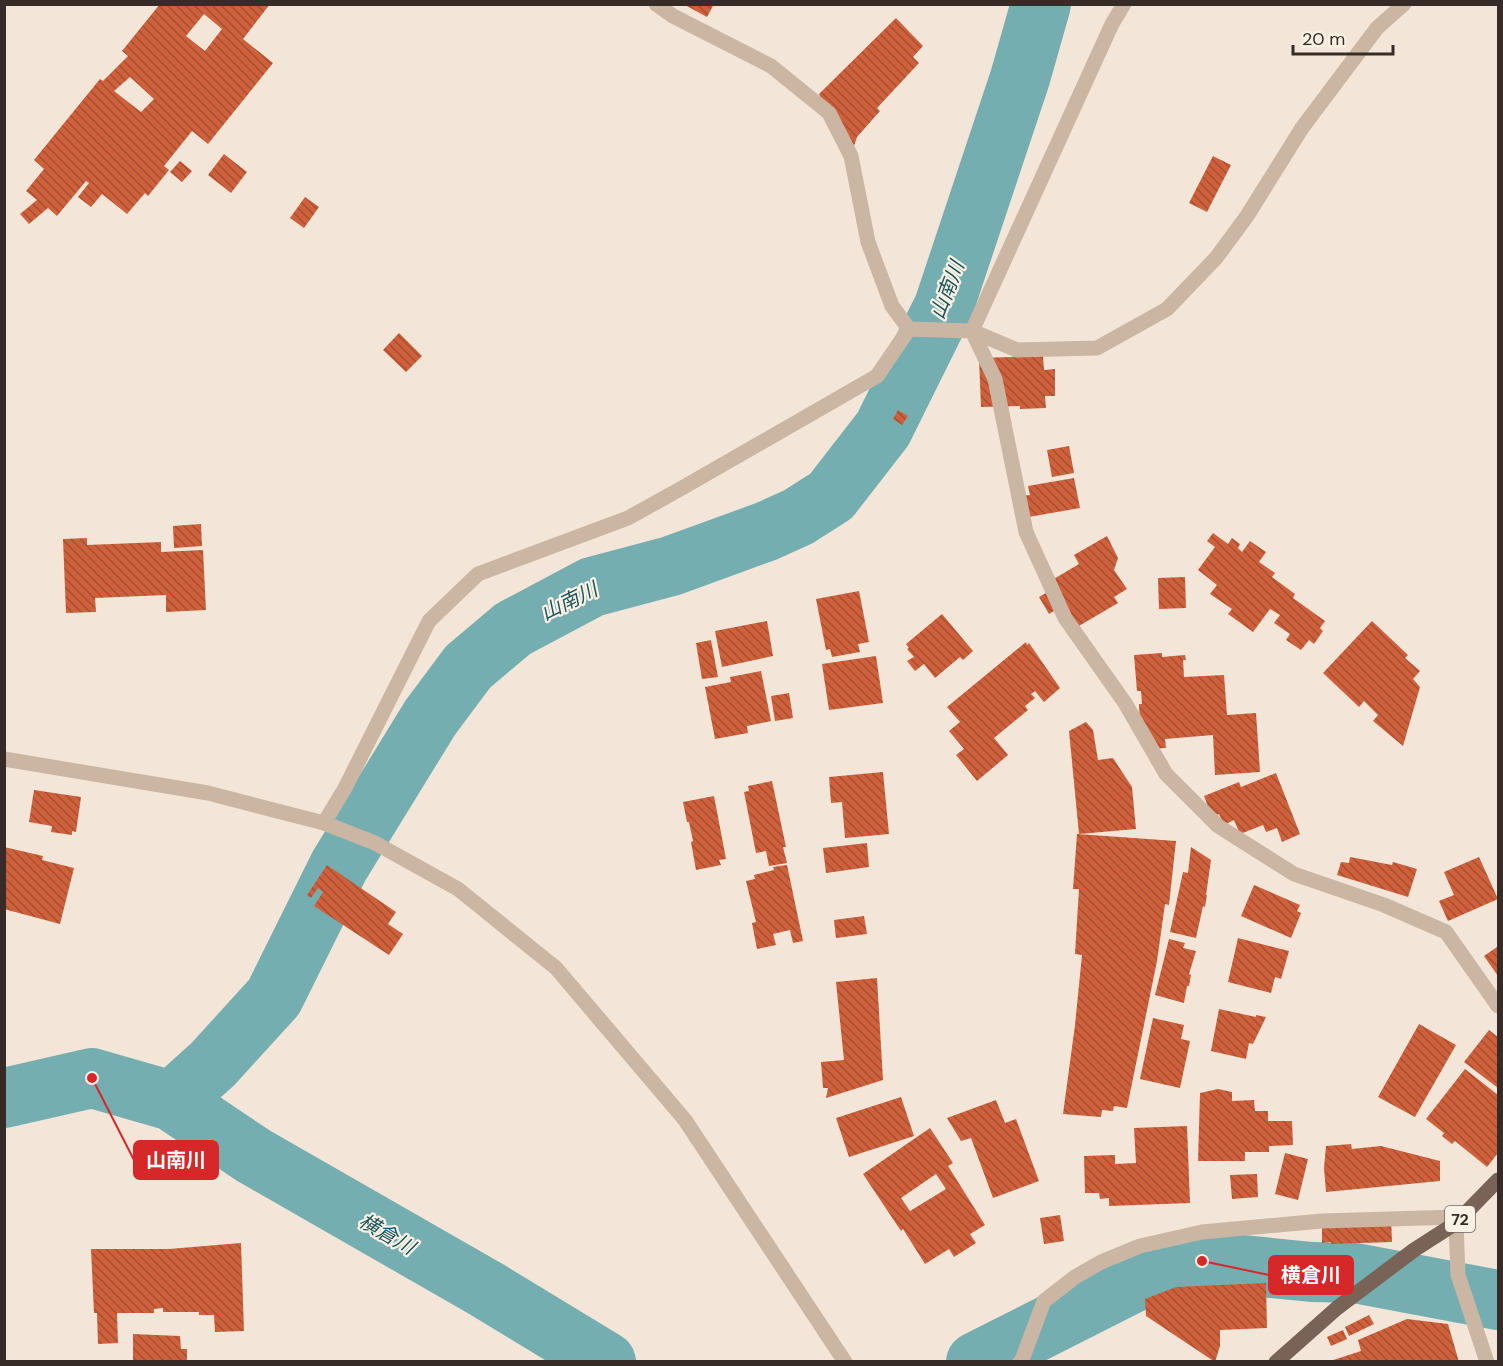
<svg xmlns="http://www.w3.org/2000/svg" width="1503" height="1366" font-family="'DM Sans','Noto Sans JP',sans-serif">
<defs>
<pattern id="building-back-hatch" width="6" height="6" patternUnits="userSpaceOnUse" patternTransform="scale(1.5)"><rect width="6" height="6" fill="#ce603b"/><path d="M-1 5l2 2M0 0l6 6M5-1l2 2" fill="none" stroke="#a84f31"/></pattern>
</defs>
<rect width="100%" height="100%" fill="#f3e6d8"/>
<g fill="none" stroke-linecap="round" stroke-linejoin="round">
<path stroke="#75aeb1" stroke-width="60" d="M4,1098L92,1078L172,1101L254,1156L486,1289L606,1362
M172,1101L213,1064L274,997L339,866L430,718L468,667L513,629L592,587L671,566L767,531L798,517L831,496L883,429L944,306L1020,78L1041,4
M976,1362L1148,1275L1202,1261L1312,1272L1355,1273L1498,1300"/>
</g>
<path fill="url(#building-back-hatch)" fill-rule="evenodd" d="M160,4H270L243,39L273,63L208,144L192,131L164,166L169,170L148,196L145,193L127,214L102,194L91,207L78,197L89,183L86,181L57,216L48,208L29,224L20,214L37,200L26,191L44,169L34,160L100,79L103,81L128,56L122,51ZM204,14L222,29L205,51L186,36ZM130,77L154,99L141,112L114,91Z
M683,4H714L707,17Z
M896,18L923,46L913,57L919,63L877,108L880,111L857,137L849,161L819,94Z
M224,154L247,172L231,193L208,175Z
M1213,156L1231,165L1207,212L1189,203Z
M180,161L192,171L182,182L170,172Z
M305,197L319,207L304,228L290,218Z
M399,333L422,356L406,372L383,350Z
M1043,356L1044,370L1055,369V396H1045L1046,408L1020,409V406L981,407L979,358Z
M898,410L908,416L902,425L893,419Z
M1069,446L1074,473L1052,477L1047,450Z
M1074,478L1080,508L1023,518L1019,496L1030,495L1028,486Z
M201,524L202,546L174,548L173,526Z
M1213,533L1228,544L1232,538L1240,544L1238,548L1242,552L1250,541L1266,552L1259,562L1275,573L1272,577L1295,594L1293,598L1325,621L1320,628L1323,631L1314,644L1309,640L1301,650L1286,640L1290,634L1274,623L1280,615L1270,609L1253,632L1228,614L1232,609L1210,594L1217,585L1198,570L1215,547L1207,541Z
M1107,536L1118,558L1114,570L1127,589L1114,597L1118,603L1067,633L1054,611L1049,614L1039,597L1051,590L1047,583L1079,564L1074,555Z
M87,538V545L161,542V552L203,550L206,610L166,612V595L95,598L96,612L66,613L63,539Z
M1185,577L1186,608L1159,609L1158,578Z
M859,591L869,642L858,644L860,652L832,657L830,649L826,650L816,599Z
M942,614L973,651L963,660L960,657L935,678L924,664L915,671L907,661L914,657L907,649L909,648L906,644Z
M767,621L773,656L722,667L715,631Z
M1372,621L1408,655L1405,658L1420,671L1413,679L1420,687L1403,746L1373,721L1378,715L1364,701L1359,707L1323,673Z
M711,640L718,677L702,679L696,643Z
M1026,642L1027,645L1029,643L1060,688L1044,702L1035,691L1031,694L1035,698L1025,706L1028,710L994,738L1008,755L977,781L956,755L964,749L949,731L960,722L947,707Z
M1162,653V657L1185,655L1186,660H1183L1184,677L1224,675L1227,715L1256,713L1260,772L1215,775L1213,735L1165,739L1166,748L1146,749L1140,726L1139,704H1142L1141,691H1137L1134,655Z
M876,656L883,703L829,710L822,664Z
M761,671L771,721L747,726L748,733L715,739L705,687L731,682L730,677Z
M789,693L793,718L775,721L771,696Z
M1086,722L1093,730L1098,760L1113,758L1132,787L1136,829L1079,834L1069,731Z
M883,772L889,834L845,838L842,802L831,803L829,777Z
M1276,773L1300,834L1282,842L1277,828L1266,832L1263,825L1240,834L1234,820L1224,825L1219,814L1212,817L1204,796L1239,782L1241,787Z
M772,781L786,847H783L787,863L769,866L766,851L756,853L744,792L749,791L748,786Z
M34,790L81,797L76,832L72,831V835L51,832L52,826L29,822Z
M714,796L726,859L719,860L721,865L696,870L691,842L693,841L689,822H687L683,802Z
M1077,834L1176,841L1169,905L1165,904L1157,961L1127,1108L1114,1106L1113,1111L1102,1110L1101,1117L1063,1114L1075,1025L1082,955L1075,954L1079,889H1073Z
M867,843L869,867L826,873L823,848Z
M4,847L43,856L42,860L74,868L60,924L4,909Z
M1191,847L1211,860L1206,895H1207L1205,907L1203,906L1196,938L1170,932L1183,872L1188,873Z
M1350,857L1392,865L1393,862L1417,869L1408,897L1337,875L1341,862L1349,863Z
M1479,857L1498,899L1448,921L1439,901L1454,895L1444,872Z
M327,865L396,912L388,924L403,934L389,955L314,906L323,892L318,888L311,898L307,895Z
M787,865L803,941L793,943L790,930L773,934L776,945L757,949L752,923L756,922L746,881L755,879L754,875L774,870L773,867Z
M1254,885L1300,905L1297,911L1301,913L1291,938L1241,916Z
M864,916L867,934L836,938L834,920Z
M1238,938L1289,951L1281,979L1275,977L1271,993L1228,982Z
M1169,939L1185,943L1183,948L1196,951L1189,974L1191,975L1189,986H1187L1184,1003L1155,995Z
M1497,947L1498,948V976L1484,956Z
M877,978L883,1080L826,1098L828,1088H823L821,1062L844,1060L836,982Z
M1219,1009L1256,1017V1015L1266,1017L1253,1044L1249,1043L1246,1059L1211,1051Z
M1153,1018L1184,1025L1181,1039L1190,1041L1180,1088L1140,1079Z
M1419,1024L1456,1045L1415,1117L1378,1097Z
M1489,1030L1498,1037V1088L1464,1062Z
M1465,1069L1498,1095V1153L1487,1167L1455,1141L1452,1144L1442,1136L1444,1133L1426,1119Z
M1218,1089L1232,1092V1101L1254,1100L1255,1111H1268V1121H1292L1293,1145L1269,1146V1152H1245V1161H1198L1200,1093Z
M901,1097L914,1136L849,1157L836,1118Z
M996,1100L1005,1123L1016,1119L1039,1181L993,1198L971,1138L961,1141L947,1118Z
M1187,1126L1190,1203L1109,1206V1198L1100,1199L1099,1193H1085L1084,1156L1115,1155V1164L1136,1163L1134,1128Z
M930,1128L953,1163L948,1166L985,1225L970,1234L976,1243L954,1257L949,1249L925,1264L903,1229L901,1231L863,1174ZM936,1174L946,1189L910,1211L901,1198Z
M1351,1144L1352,1149L1381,1146L1440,1161V1181L1326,1192L1324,1168L1326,1146Z
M1285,1153L1308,1159L1298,1200L1275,1194Z
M1257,1174L1258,1197L1232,1199L1230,1175Z
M1060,1215L1064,1241L1044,1244L1040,1218Z
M1391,1217L1392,1242L1331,1244V1242L1322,1243V1226Z
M241,1243L244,1331L215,1332L214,1315H199V1312H163V1308L154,1309V1313H117L118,1343L98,1344L97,1313H94L91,1249H169Z
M1266,1283L1267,1328L1220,1330V1346L1215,1362L1146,1316L1145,1299L1176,1287Z
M1369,1315L1374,1324L1349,1336L1345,1327Z
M1407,1319L1448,1324L1459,1362H1327L1361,1351L1358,1340Z
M1343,1330L1347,1339L1331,1346L1327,1337Z
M133,1334L180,1336L181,1349H187V1362H133Z"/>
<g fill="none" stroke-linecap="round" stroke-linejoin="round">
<path stroke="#cbb6a3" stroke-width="15" d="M656,4L673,16L771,66L829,113L851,156L868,242L892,306L909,329
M1124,4L1112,24L972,331L995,379L1026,532L1065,618L1125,703L1166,774L1218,826L1294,874L1384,905L1446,932L1498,1006
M909,329L972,331L1017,350L1097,348L1167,309L1216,258L1247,216L1302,128L1377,28L1404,4
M324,823L345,788L429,621L478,574L628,518L682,488L877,376L909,329
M1020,1362L1022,1360L1044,1301L1075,1277L1101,1262L1140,1246L1202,1232L1322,1221L1457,1217L1456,1223"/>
<path stroke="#cbb6a3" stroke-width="15" d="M4,759L208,793L324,823L375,843L458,889L556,968L685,1120L845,1362
M1456,1223L1458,1275L1487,1362"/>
<path stroke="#796256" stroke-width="15" d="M1276,1362L1337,1308L1414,1250L1456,1223L1498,1180"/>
</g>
<g text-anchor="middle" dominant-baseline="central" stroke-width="4.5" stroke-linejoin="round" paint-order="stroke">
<rect fill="#faf1e5" stroke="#71665f" stroke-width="1.5" x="1445" y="1206" width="30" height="26" rx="4.5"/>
<g font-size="16" font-weight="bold" fill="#362b26">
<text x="1460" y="1219">72</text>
</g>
<g font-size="20" font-style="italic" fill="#19555a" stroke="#faf1e5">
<text transform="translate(947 290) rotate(-69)">山南川</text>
<text transform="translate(569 601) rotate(-26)">山南川</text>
<text transform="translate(387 1234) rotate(30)">横倉川</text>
</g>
</g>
<path fill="none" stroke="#d62828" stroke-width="2" d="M92 1078L134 1160M1202 1261L1269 1275"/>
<g fill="#d62828" stroke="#faf1e5" stroke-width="2">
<circle cx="92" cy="1078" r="6"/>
<circle cx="1202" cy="1261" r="6"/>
</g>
<g fill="#d62828" stroke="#d62828" stroke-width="2">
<rect x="134" y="1141" width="84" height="38" rx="6"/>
<rect x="1269" y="1256" width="84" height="38" rx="6"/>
</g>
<g font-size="20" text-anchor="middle" font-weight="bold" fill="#fff">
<text x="176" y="1167">山南川</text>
<text x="1311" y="1282">横倉川</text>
</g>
<rect width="1503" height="1366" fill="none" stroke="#362b26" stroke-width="12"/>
<path d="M1293 45v9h100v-9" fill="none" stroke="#362b26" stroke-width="3"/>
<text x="1302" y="45" font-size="18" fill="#362b26" stroke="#faf1e5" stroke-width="4.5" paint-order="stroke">20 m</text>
</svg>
